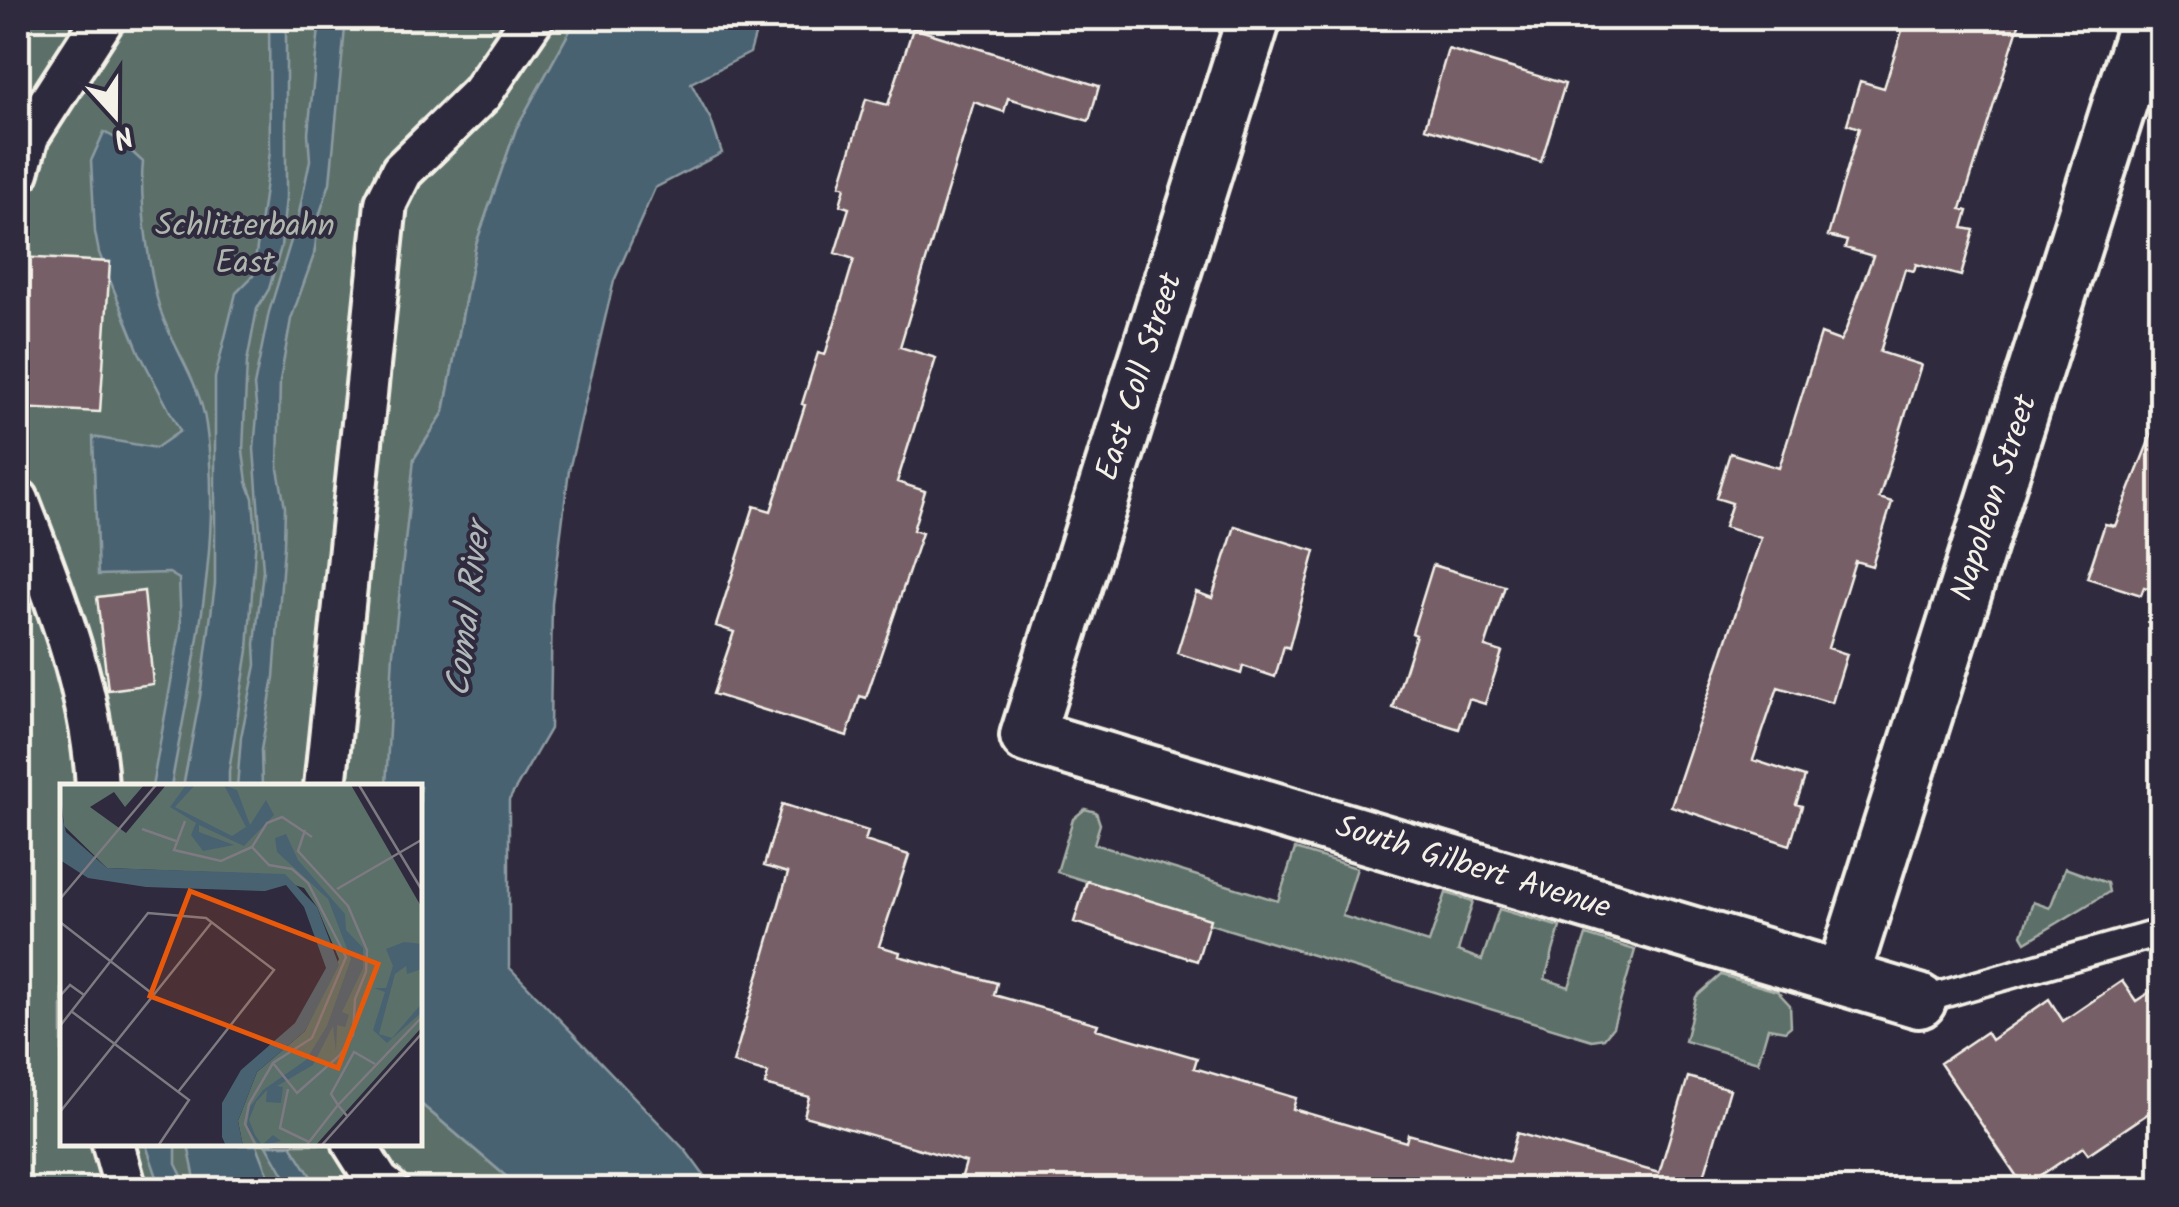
<svg xmlns="http://www.w3.org/2000/svg" width="2179" height="1207" font-family="Kalam,sans-serif">
<rect width="100%" height="100%" fill="#2f2a3d"/>
<filter id="ink" filterUnits="userSpaceOnUse"><feTurbulence type="fractalNoise" baseFrequency=".01" numOctaves="2"/><feDisplacementMap in="SourceGraphic" scale="20" xChannelSelector="R" yChannelSelector="G"/><feConvolveMatrix kernelMatrix="1 2 1 2 8 2 1 2 1" color-interpolation-filters="sRGB"/></filter>
<g filter="url(#ink)">
<path fill="#5b7069" stroke="#a8b0a8" stroke-width="2.5" d="M18,18H577L516,129L476,244L444,412L414,459L401,787H62V1144H420V1103L521,1189H18Z
M1085,809L1096,812L1100,824L1094,844L1278,901L1295,849L1357,868L1342,916L1429,943L1446,893L1473,901L1458,951L1482,960L1499,909L1560,927L1545,979L1569,987L1586,935L1635,950L1613,1027L1604,1038L1592,1040L1085,886L1086,881L1057,872L1073,819Z
M2065,868L2107,883L2109,892L2026,942L2022,935L2033,902L2050,908Z
M1721,975L1777,991L1790,1005L1791,1026L1785,1031L1768,1028L1758,1062L1685,1041L1696,997Z"/>
<path fill="#496272" stroke="#8d9ba1" stroke-width="2.5" d="M269,18H286V198L281,247L269,289L257,309L247,362L243,451L247,482L253,498L256,536L248,650L229,771V787H183L200,697L215,584V378L236,293L253,276L270,152Z
M320,18H346L330,183L320,213L314,255L291,319L280,381L278,469L285,507L284,546L274,677L261,750L262,787H237L241,737L256,665L255,644L263,570L254,449L257,415L254,386L269,312L298,218L310,160L308,133Z
M577,18H760L750,53L691,83L711,120L722,153L655,188L614,281L569,470L552,603L550,729L509,800V967L686,1151L714,1189H521L420,1103V787H386L393,653L414,459L444,412L476,244L516,129Z
M104,132L119,140L143,162C139,198 150,286 164,320C178,355 201,387 206,425C224,545 191,670 171,787H152L181,627L179,579L169,573L98,575L93,437L156,448L180,431L139,352L99,253L95,232L91,161Z
M146,1145H176V1164L188,1188L196,1184L188,1145H257L274,1189H161Z
M267,1145H291L319,1189H292Z"/>
<path fill="#775f67" stroke="#f4f1e8" stroke-width="2.5" d="M1906,18H2021L1961,209L1968,211L1963,228L1974,230L1961,276L1916,264L1914,271L1905,269L1880,352L1921,365L1879,498L1892,502L1872,566L1855,561L1828,648L1847,654L1832,703L1778,687L1753,760L1805,777L1796,804L1802,806L1790,845L1671,806L1761,538L1724,527L1732,503L1716,498L1730,453L1779,468L1821,334L1840,341L1845,332L1873,256L1845,248L1847,241L1828,236L1859,128L1847,124L1860,81L1884,88Z
M913,28L1099,86L1089,121L1008,98L1004,112L974,102L900,347L936,358L897,482L925,491L913,530L922,533L866,698L860,696L847,736L713,694L734,632L716,626L754,506L771,511L805,405L802,404L818,353L825,355L854,259L835,253L849,208L840,205L845,187L840,185L866,99L888,105Z
M1448,49L1565,84L1541,162L1425,128Z
M18,257L110,262L100,412L18,408Z
M2157,421L2162,422V592L2144,587L2141,595L2087,578L2105,524L2115,526Z
M1235,526L1315,551L1289,648L1284,646L1275,677L1243,666L1241,674L1177,653L1196,592L1212,598Z
M1433,565L1505,586L1485,647L1502,652L1485,704L1469,699L1459,729L1393,708L1416,635L1412,633Z
M144,591L153,684L108,690L97,597Z
M782,804L868,831L865,841L909,855L879,946L900,952L899,956L997,983L994,995L1098,1024L1096,1029L1197,1058L1194,1068L1296,1098L1293,1109L1406,1142L1408,1134L1509,1162L1517,1133L1659,1173L1688,1077L1730,1089L1700,1190H958L966,1162L804,1116L809,1097L765,1085L768,1073L733,1063L788,873L764,866Z
M1087,881L1210,919L1197,961L1074,922Z
M2122,981L2136,1001L2162,984V1104L2088,1154L2083,1147L2024,1187L1940,1063L1986,1032L1991,1040L2049,999L2063,1021Z"/>
<g fill="none" stroke-linecap="round" stroke-linejoin="round">
<defs>
<path id="service" d="M1919,1001L2162,932"/>
<path id="pedestrian" d="M18,172L28,136L104,18
M18,500C53,592 92,687 97,787
M325,787L386,203L402,171L481,94L533,18
M113,1144L126,1190
M354,1144L378,1182L388,1190"/>
<path id="minor" d="M1254,18L1027,736L1919,1001
M1842,978L2147,18"/>
</defs>
<use href="#service" stroke="#f4f1e8" stroke-width="32"/>
<use href="#pedestrian" stroke="#f4f1e8" stroke-width="48"/>
<use href="#minor" stroke="#f4f1e8" stroke-width="60"/>
<use href="#service" stroke="#2f2a3d" stroke-width="25"/>
<use href="#pedestrian" stroke="#2f2a3d" stroke-width="40"/>
<use href="#minor" stroke="#2f2a3d" stroke-width="52"/>
</g>
</g>
<g text-anchor="middle" dominant-baseline="central" stroke-width="8" stroke-linejoin="round" paint-order="stroke">
<g font-size="32" fill="#afb7af" stroke="#2f2a3d">
<text x="245" y="226">Schlitterbahn<tspan x="245" dy="37">East</tspan></text>
</g>
<g font-size="32" fill="#f4f1e8" stroke="#2f2a3d">
<text transform="translate(1140 377) rotate(-72)">East Coll Street</text>
<text transform="translate(1995 498) rotate(-72)">Napoleon Street</text>
<text transform="translate(1473 868) rotate(17)">South Gilbert Avenue</text>
</g>
<g font-size="35" font-style="italic" fill="#b0b8b9" stroke="#2f2a3d">
<text transform="translate(470 610) rotate(-83)">Comal River</text>
</g>
</g>
<g transform="translate(60 784)">
<rect width="362" height="362" fill="#2f2a3d"/>
<path d="M0,1H84L65,23L54,8L30,23L66,49L106,1H291L362,124V243L255,362H183L178,337L197,288L245,247L279,175L257,123L244,104L200,90L47,84L4,42Z" fill="#5b7069"/>
<path d="M126,1H135L115,23L172,52L186,43L164,1L177,6L190,41L206,16L214,31L184,62L139,41V48L174,61L143,67L131,51L136,39L110,23ZM0,24L6,48L47,84L225,90L257,123L279,181L245,247L197,288L178,337L183,362H166L162,353V319L181,286L235,239L266,184L244,123L226,101L205,107L86,103L28,94L0,76ZM226,50L238,76L285,130L286,146L303,164V184L282,228L289,231L285,243L277,241L276,267L273,242L253,281L217,302L223,303L221,319L206,318L207,306L196,318L189,336L195,351L202,361L213,351L221,357L199,362L187,342L190,323L203,306L246,276L267,242L291,175L268,115L217,68L215,54ZM344,158L362,160V185L347,190L346,182L335,190L319,250L332,254L362,219V228L327,259L313,246L325,208L314,204H326L333,182L326,165Z" fill="#496272"/>
<path fill="none" stroke="#7e7a81" stroke-width="2.5" d="M299,1L363,108M125,37L114,66L161,77L192,63M82,45L116,57M277,105L363,55M0,115L96,1M0,138L94,211M0,212L10,201L24,211M11,227L129,316L98,362M0,242L88,129L146,134L214,186L118,308M213,279L237,309L280,271L293,251L295,215L306,188L307,166L288,122L238,67L245,46M228,305L220,344L249,358M0,328L152,138M287,332L278,321L363,232M196,362L185,340L189,320L213,279L252,254L286,173L248,99L232,85L209,81L192,63L207,39L222,33L252,53M246,362L278,321L271,310L294,268L315,280M261,362L363,248"/>
<path fill="#e8590c" fill-opacity="0.15" stroke="#e8590c" stroke-width="5" d="M130,107L318,180L278,284L90,212Z"/>
<rect width="362" height="362" fill="none" stroke="#f4f1e8" stroke-width="5"/>
</g>
<rect width="2179" height="1207" fill="none" stroke="#2f2a3d" stroke-width="60"/>
<rect x="30" y="30" width="2119" height="1147" fill="none" stroke="#f4f1e8" stroke-width="4" filter="url(#ink)"/>
<g transform="translate(115 115) rotate(159)" stroke="#2f2a3d" stroke-width="8" paint-order="stroke">
<path d="M0-8L18 38L0 25L-18 38Z" fill="#f4f1e8"/>
<text y="-15" font-size="28" font-weight="bold" text-anchor="middle" fill="#f4f1e8">N</text>
</g>
</svg>
